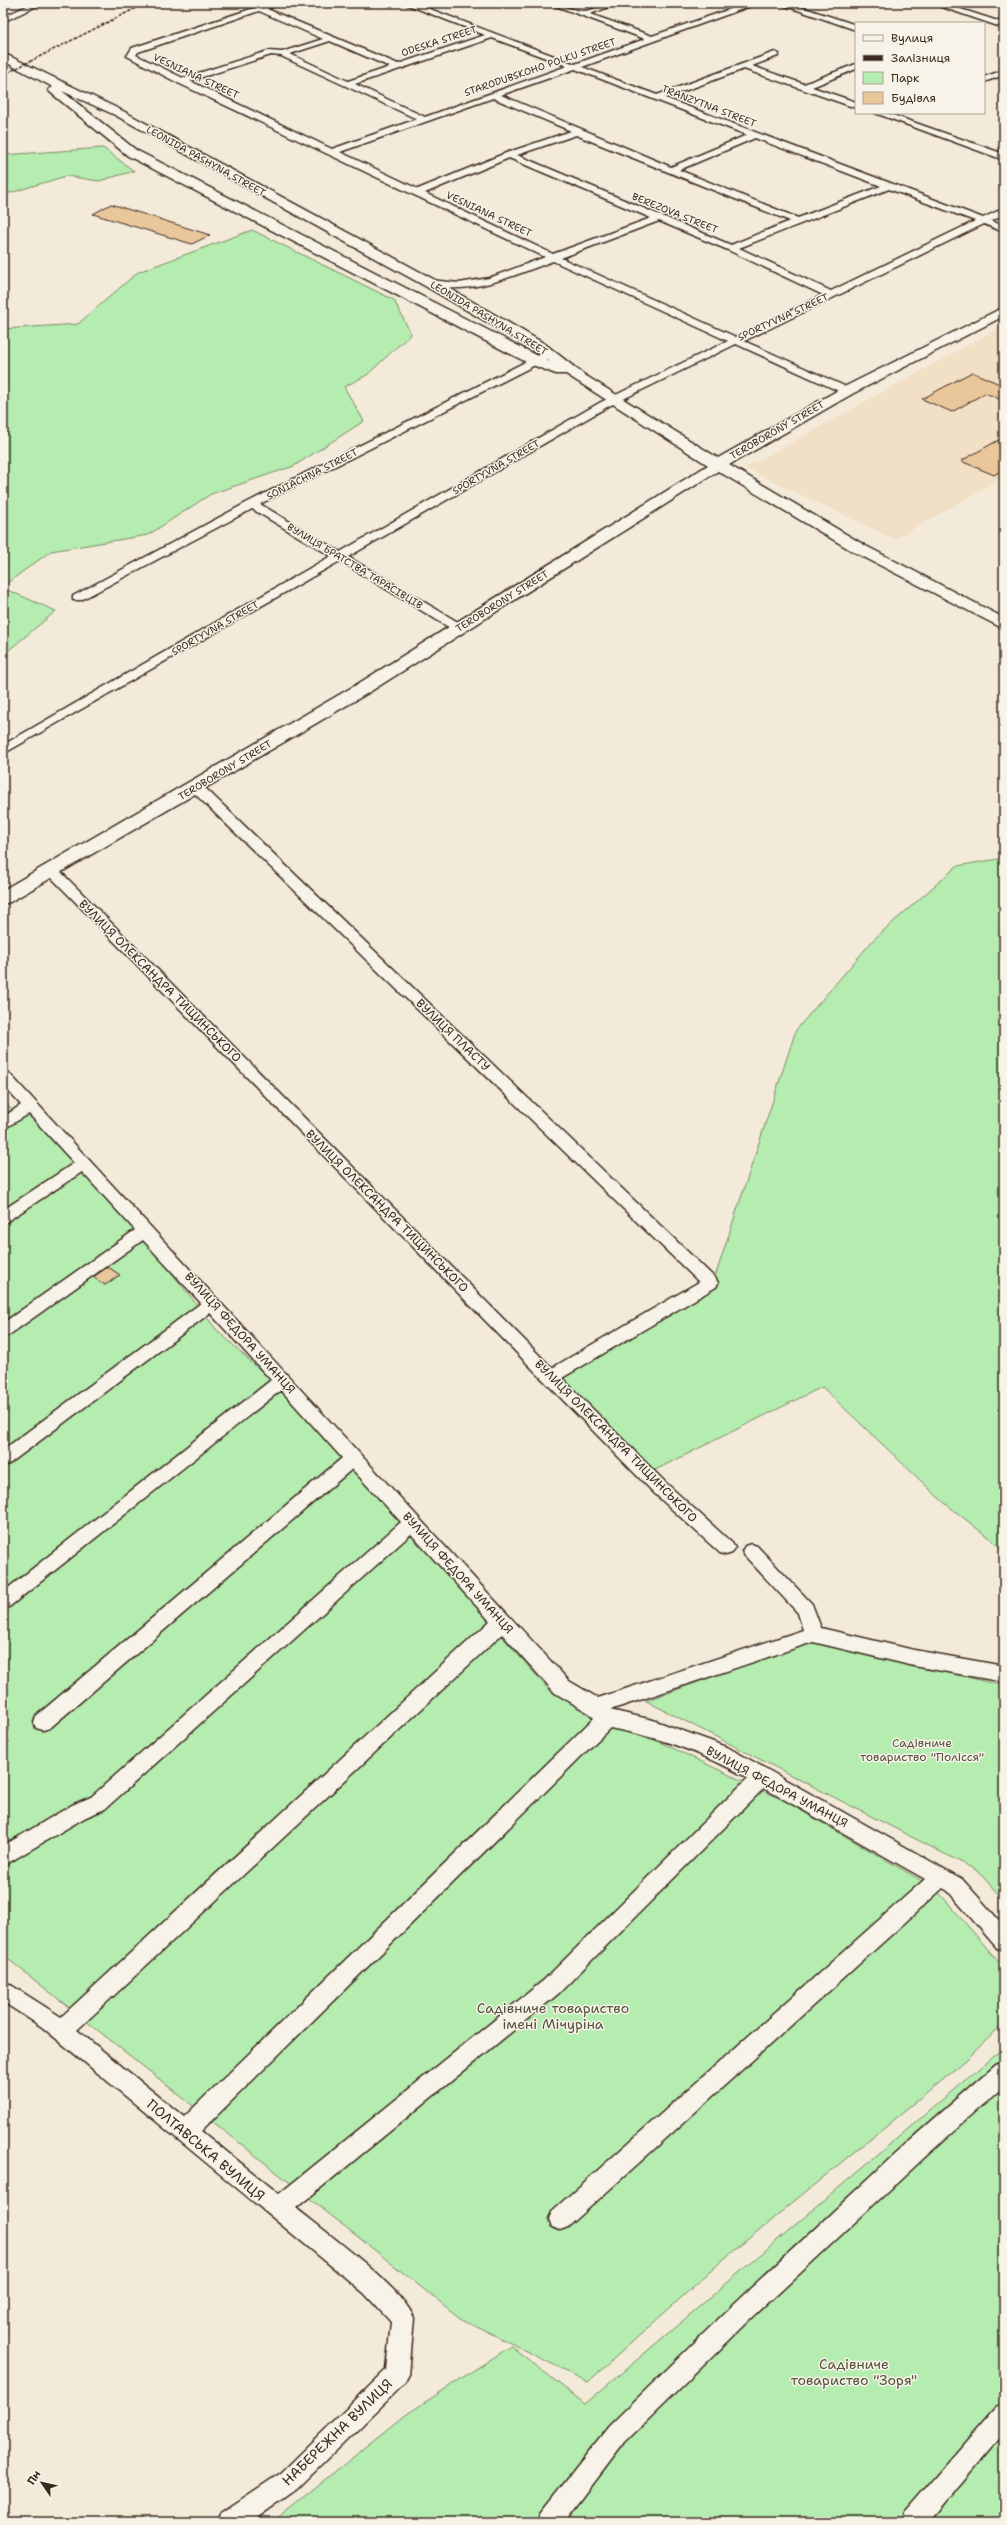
<svg xmlns="http://www.w3.org/2000/svg" width="1007" height="2525" font-family="'Shantell Sans',sans-serif">
<rect width="100%" height="100%" fill="#f4ead9"/>
<filter id="ink" filterUnits="userSpaceOnUse"><feTurbulence type="fractalNoise" baseFrequency=".025" numOctaves="2"/><feDisplacementMap in="SourceGraphic" scale="8" xChannelSelector="R" yChannelSelector="G"/><feConvolveMatrix kernelMatrix="1 2 1 2 8 2 1 2 1" color-interpolation-filters="sRGB"/></filter>
<g filter="url(#ink)">
<path fill="#f1dfc6" d="M999,328L1004,330V477L895,539L745,468Z"/>
<path fill="#b5ecb0" stroke="#788b67" d="M103,148L134,171L99,181L66,176L3,195V155Z
M252,230L394,300L411,334L367,375L344,387L364,421L294,466L211,494L148,535L51,551L3,586V329L78,324L138,272Z
M3,588L56,611L3,655Z
M1004,858V1550L941,1500L822,1387L649,1473L556,1377L713,1283L796,1030L874,939L957,866Z
M3,1100L14,1112L33,1114L52,1141L133,1224L216,1329L311,1418L549,1690L783,1800L936,1889L1004,1968V2023L966,2060L725,2258L588,2382L460,2318L3,1955Z
M813,1640L1004,1686V1901L978,1871L646,1701Z
M1004,2047V2522H272L407,2414L511,2346L585,2404Z"/>
<path fill="#eac69b" stroke="#3b2a1e" d="M111,204L210,235L192,244L93,214Z
M972,372L1004,386V401L985,393L952,412L922,399Z
M1004,437V469L994,475L961,461Z
M108,1267L120,1275L105,1285L93,1277Z"/>
<g fill="none" stroke-linecap="round" stroke-linejoin="round">
<defs>
<path id="minor" d="M33,3H43L3,22V17Z
M269,3H281L267,9L398,64L485,35L403,3H414L575,64L645,39L548,3C561,3 570,10 582,11C590,12 607,3 619,3L590,14L652,36L748,3H759L582,67L657,95L775,52L779,54L778,56L752,66L804,84L856,64V69L812,87L856,102V108L744,69L665,98L983,218L1004,208V215L991,221L1004,226V232L984,224L744,341L851,389V393H843L736,344L609,406L348,557L463,625V631H455L340,561L3,754V745L331,556L252,509L81,600H73V596L248,502L545,352H553V356L260,504L340,552L601,402L728,341L553,261C512,276 471,296 427,285V281L430,280L459,283L489,278L545,257L178,83L127,56L132,48ZM259,11L323,39L282,52L268,51L183,78L136,55L138,52ZM492,38L567,66L425,117L355,84ZM330,41L390,67L348,81L290,54ZM271,55L281,56L417,119L332,149L190,81ZM575,69L747,135L671,167L501,95ZM493,98L571,131L506,153L418,189L340,152ZM576,135L790,221L731,245L517,155ZM755,138L881,186L798,218L679,170ZM509,158L651,218L553,254L425,193ZM889,189L975,221L831,291L739,248ZM659,221L728,250L823,295L736,337L561,258Z
M777,3H789L856,25V30Z
M930,3H942L1004,23V28Z
M1004,70V75L984,82V77Z
M875,113H887L1004,154V160Z
M196,783L201,784L716,1279L718,1283L716,1287L562,1378L666,1483L732,1543L735,1548L732,1553L726,1555L720,1553L654,1493L45,871L52,867L57,868L552,1368L699,1282L191,790L190,787L191,784Z
M3,1071L8,1072L569,1681L598,1698L803,1630L798,1613L745,1556L742,1551L745,1546L751,1544L757,1546L812,1604L821,1628L914,1650L1004,1666V1682L914,1666L813,1642L610,1710L653,1720L727,1747L962,1879L1004,1926V1951L997,1948L948,1891L943,1888L568,2227L560,2230L552,2227L549,2219L552,2211L925,1879L764,1788L558,1994L296,2208C325,2232 401,2286 414,2318L409,2375L405,2383L297,2489L251,2522H218L221,2513L281,2473L386,2370L391,2322L364,2293L42,2027L3,2002V1980L61,2017L490,1621L411,1534L105,1809L86,1817L3,1866V1846L72,1805L91,1797L401,1522L352,1469L50,1728L43,1730L36,1728L34,1722L36,1716L342,1458L281,1390L9,1607L3,1610V1592L271,1380L210,1313L9,1464L3,1466V1450L201,1303L143,1240L9,1335L3,1337V1323L135,1230L82,1172L3,1224V1210L74,1163L29,1114L3,1129V1117L21,1105L3,1085ZM502,1634L555,1693L589,1713L594,1718L184,2117L77,2030ZM610,1728C662,1738 701,1752 748,1778L544,1980L279,2194L201,2131Z
M1004,2062V2086L926,2156L753,2317L625,2442L564,2522H537L540,2513L609,2426L737,2301L910,2140L996,2065Z
M1004,2403V2433L929,2522H901L904,2513L996,2407Z"/>
<path id="secondary" d="M3,53L123,111L435,280L545,344L583,374L718,458L842,388L1004,307V316L852,394L729,465L866,546L1004,618V629L854,552L718,471L368,693L10,902L3,904V890L356,685L708,465L566,374H556L530,364L128,156L50,92L48,90L53,87L3,61ZM62,91L115,115L425,286L535,350L550,362L136,150Z"/>
</defs>
<use href="#minor" stroke="#3b2a1e" stroke-width="3"/>
<use href="#secondary" stroke="#3b2a1e" stroke-width="3"/>
<use href="#minor" fill="#f7f3e8" fill-rule="evenodd"/>
<use href="#secondary" fill="#f7f3e8" fill-rule="evenodd"/>
<path stroke="#3b2a1e" stroke-width="1.5" stroke-dasharray="3.5 1.5" stroke-linecap="butt" d="M3,75L146,3"/>
</g>
</g>
<g text-anchor="middle" dominant-baseline="central" stroke-width="3" stroke-linejoin="round" paint-order="stroke">
<g font-size="10" fill="#3b2a1e" stroke="#f7f3e8">
<text transform="translate(439 41) rotate(-18)">ODESKA STREET</text>
<text transform="translate(540 67) rotate(-19)">STARODUBSKOHO POLKU STREET</text>
<text transform="translate(196 76) rotate(25)">VESNIANA STREET</text>
<text transform="translate(709 106) rotate(21)">TRANZYTNA STREET</text>
<text transform="translate(206 161) rotate(29)">LEONIDA PASHYNA STREET</text>
<text transform="translate(675 213) rotate(22)">BEREZOVA STREET</text>
<text transform="translate(489 214) rotate(25)">VESNIANA STREET</text>
<text transform="translate(783 317) rotate(-25)">SPORTYVNA STREET</text>
<text transform="translate(489 318) rotate(31)">LEONIDA PASHYNA STREET</text>
<text transform="translate(777 430) rotate(-30)">TEROBORONY STREET</text>
<text transform="translate(496 467) rotate(-30)">SPORTYVNA STREET</text>
<text transform="translate(312 474) rotate(-27)">SONIACHNA STREET</text>
<text transform="translate(355 566) rotate(31)">ВУЛИЦЯ БРАТСТВА ТАРАСІВЦІВ</text>
<text transform="translate(502 601) rotate(-32)">TEROBORONY STREET</text>
<text transform="translate(215 628) rotate(-30)">SPORTYVNA STREET</text>
<text transform="translate(225 770) rotate(-31)">TEROBORONY STREET</text>
</g>
<g font-size="12" fill="#3b2a1e" stroke="#f7f3e8">
<text transform="translate(160 981) rotate(45)">ВУЛИЦЯ ОЛЕКСАНДРА ТИЩИНСЬКОГО</text>
<text transform="translate(453 1035) rotate(44)">ВУЛИЦЯ ПЛАСТУ</text>
<text transform="translate(387 1211) rotate(45)">ВУЛИЦЯ ОЛЕКСАНДРА ТИЩИНСЬКОГО</text>
<text transform="translate(240 1333) rotate(48)">ВУЛИЦЯ ФЕДОРА УМАНЦЯ</text>
<text transform="translate(616 1441) rotate(45)">ВУЛИЦЯ ОЛЕКСАНДРА ТИЩИНСЬКОГО</text>
<text transform="translate(458 1573) rotate(48)">ВУЛИЦЯ ФЕДОРА УМАНЦЯ</text>
<text transform="translate(777 1787) rotate(28)">ВУЛИЦЯ ФЕДОРА УМАНЦЯ</text>
</g>
<g font-size="12" fill="#53513b" stroke="#f7f3e8">
<text x="922" y="1743">Садівниче<tspan x="922" dy="14">товариство "Полісся"</tspan></text>
</g>
<g font-size="14" fill="#53513b" stroke="#f7f3e8">
<text x="553" y="2008">Садівниче товариство<tspan x="553" dy="16">імені Мічуріна</tspan></text>
<text x="854" y="2364">Садівниче<tspan x="854" dy="16">товариство "Зоря"</tspan></text>
</g>
<g font-size="14" fill="#3b2a1e" stroke="#f7f3e8">
<text transform="translate(206 2150) rotate(40)">ПОЛТАВСЬКА ВУЛИЦЯ</text>
<text transform="translate(337 2432) rotate(-44)">НАБЕРЕЖНА ВУЛИЦЯ</text>
</g>
</g>
<rect width="1007" height="2525" fill="none" stroke="#f7f3e8" stroke-width="16"/>
<rect x="8" y="8" width="991" height="2509" fill="none" stroke="#3b2a1e" stroke-width="1.5" filter="url(#ink)"/>
<rect x="855" y="22" width="130" height="92" fill="#f7f3e8" stroke="#aca397"/>
<rect x="863" y="35" width="20" height="6" fill="#f7f3e8" stroke="#aca397"/>
<text x="891" y="42" font-size="12" fill="#3b2a1e">Вулиця</text>
<rect x="863" y="55" width="20" height="6" fill="#3b2a1e" stroke="#aca397"/>
<text x="891" y="62" font-size="12" fill="#3b2a1e">Залізниця</text>
<rect x="863" y="72" width="20" height="12" fill="#b5ecb0" stroke="#aca397"/>
<text x="891" y="82" font-size="12" fill="#3b2a1e">Парк</text>
<rect x="863" y="92" width="20" height="12" fill="#eac69b" stroke="#aca397"/>
<text x="891" y="102" font-size="12" fill="#3b2a1e">Будівля</text>
<g transform="translate(42 2483) rotate(304)" stroke="#f7f3e8" stroke-width="3" paint-order="stroke">
<path d="M0-3L7 15L0 10L-7 15Z" fill="#3b2a1e"/>
<text y="-6" font-size="11" font-weight="bold" text-anchor="middle" fill="#3b2a1e">Пн</text>
</g>
</svg>
